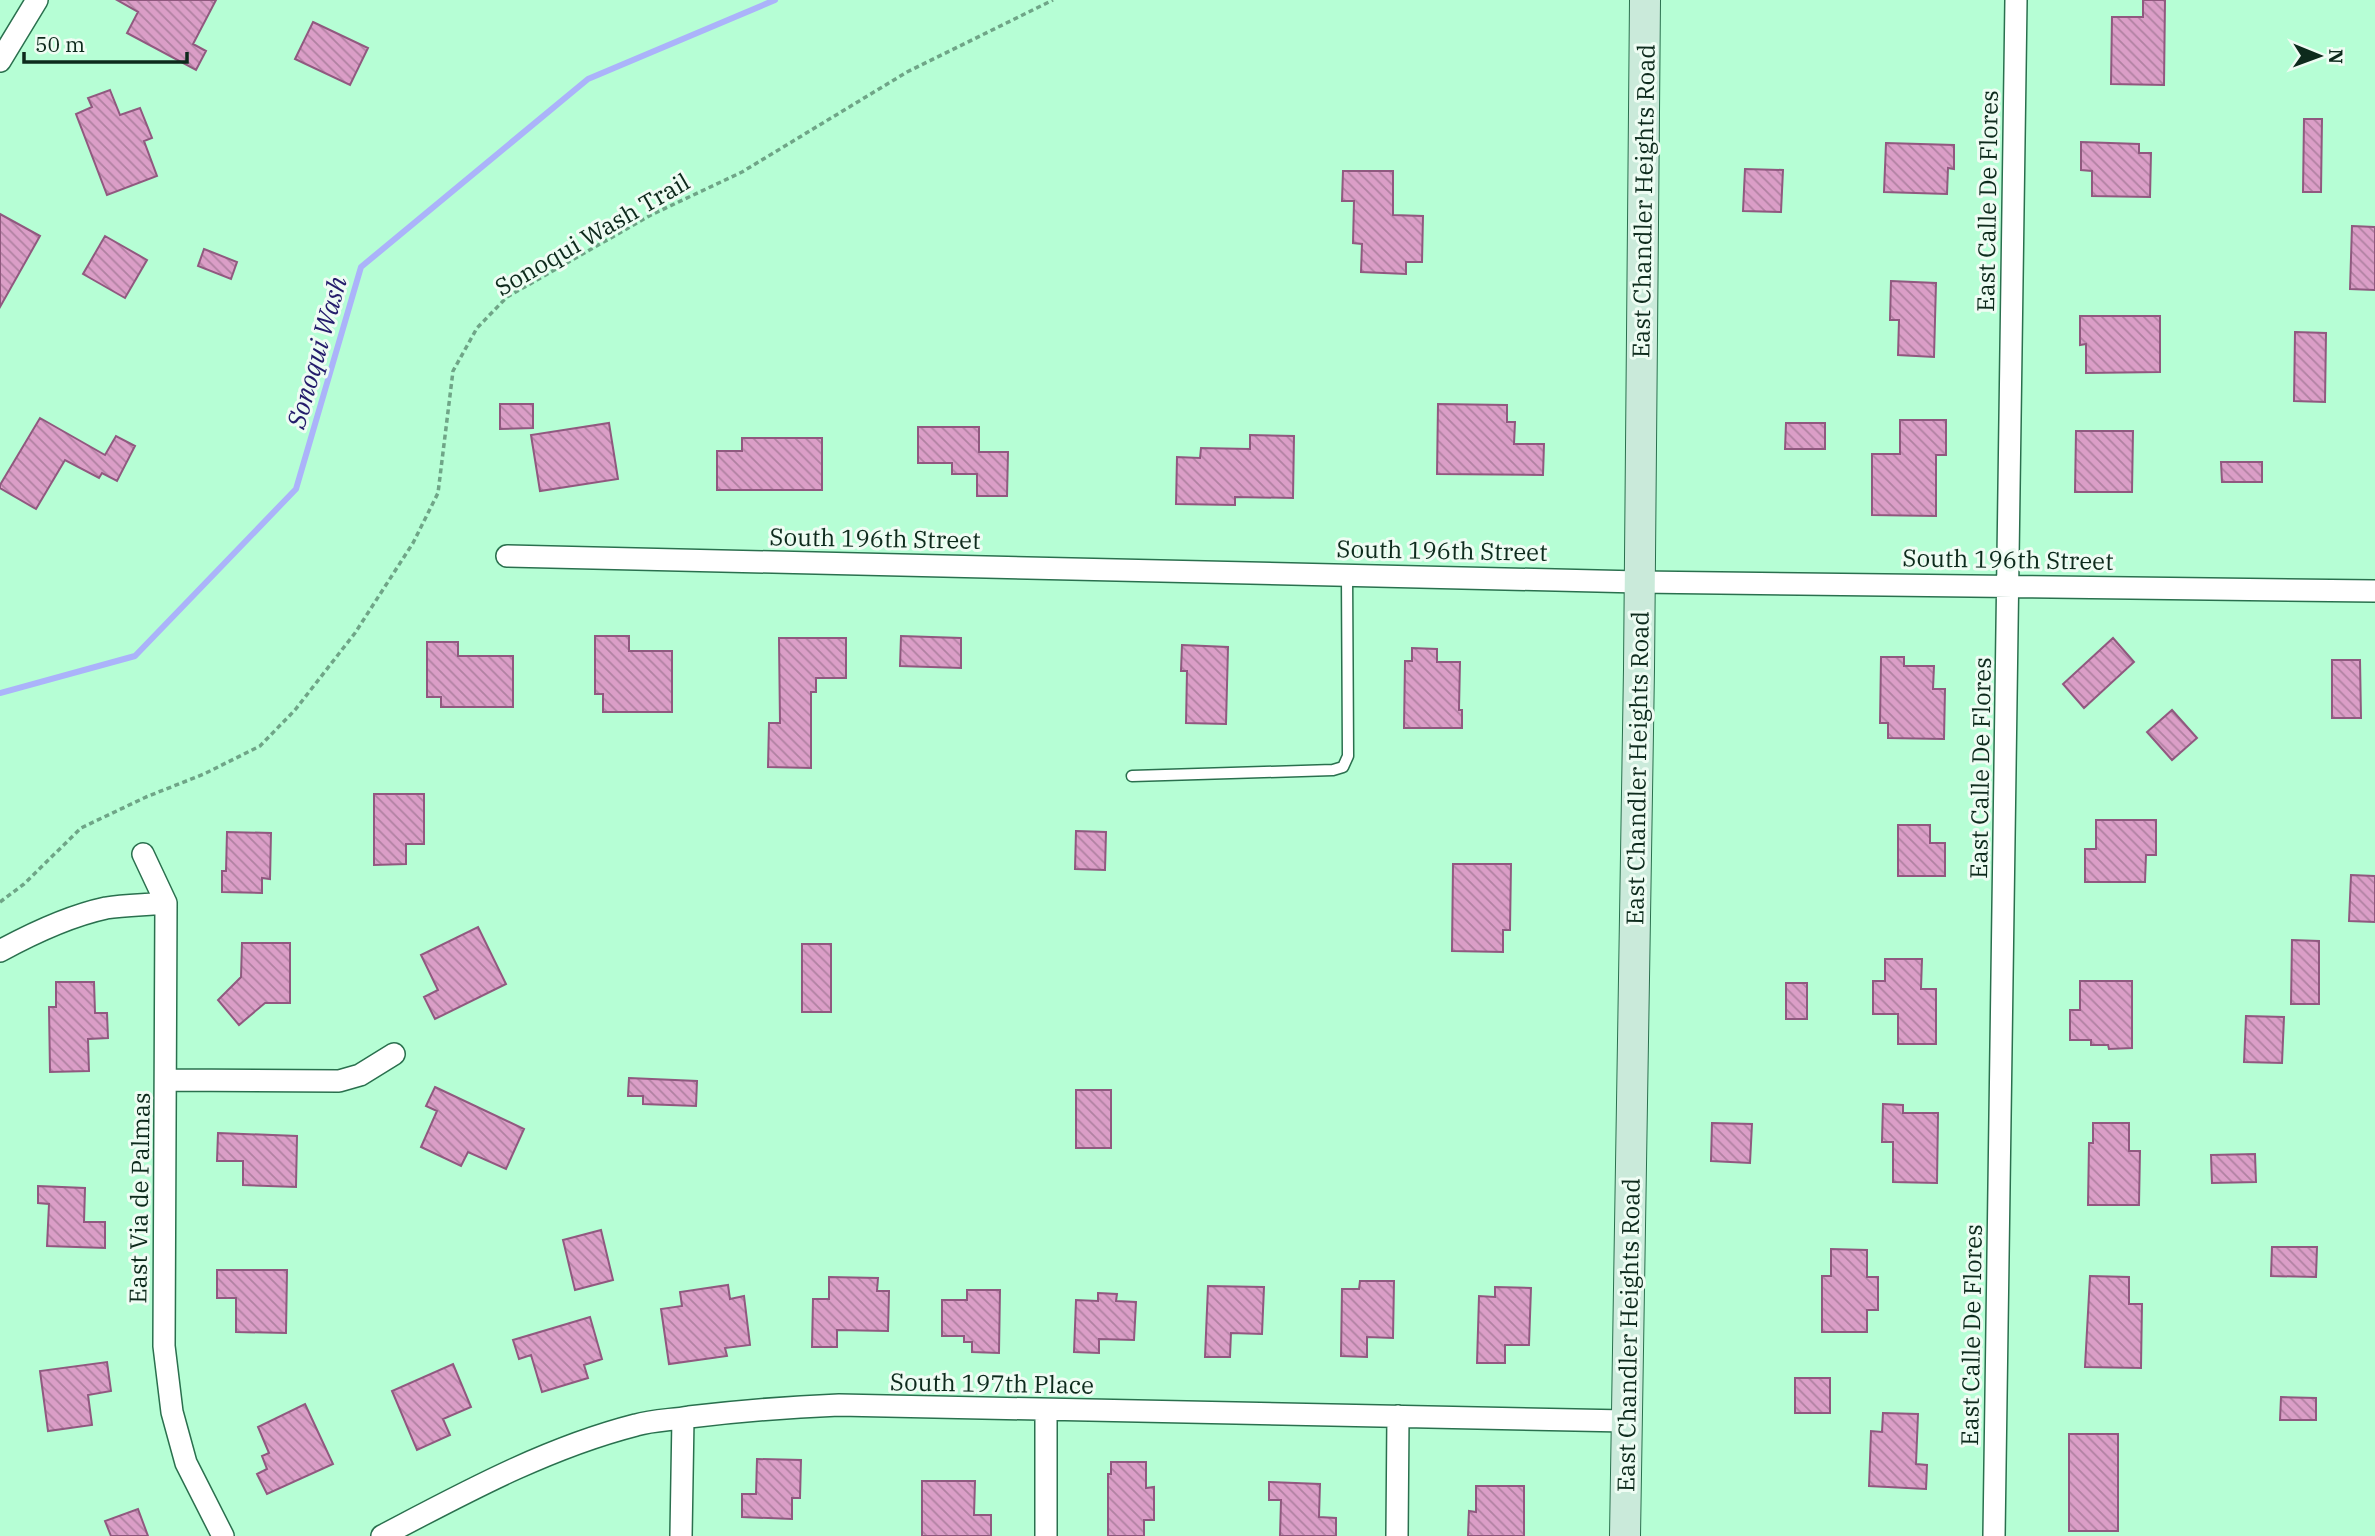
<svg xmlns="http://www.w3.org/2000/svg" width="2375" height="1536" font-family="'IBM Plex Serif',serif">
<defs>
<pattern id="building-back-hatch" width="6" height="6" patternUnits="userSpaceOnUse" patternTransform="scale(1.75)"><rect width="6" height="6" fill="#db9ec7"/><path d="M-1 5l2 2M0 0l6 6M5-1l2 2" fill="none" stroke="#b081a1"/></pattern>
</defs>
<rect width="100%" height="100%" fill="#b6fed5"/>
<g fill="none" stroke-linecap="round" stroke-linejoin="round">
<path stroke="#abb3fa" stroke-width="6" d="M0,693L135,656L296,489L361,267L588,79L775,0"/>
</g>
<path fill="url(#building-back-hatch)" stroke="#90597f" stroke-width="2" d="M117,0H216L193,44L206,51L196,70L127,33L138,12Z
M2143,0H2165L2164,85L2111,84L2112,17H2143Z
M313,22L368,48L350,85L295,59Z
M110,90L120,115L140,108L152,138L144,141L157,176L107,195L76,114L92,107L88,98Z
M2304,119H2322L2321,192H2303Z
M2081,142L2139,144V153H2151L2150,197L2092,196V171L2081,170Z
M1886,143L1954,145V169L1948,168L1947,194L1884,192Z
M1745,169L1783,170L1781,212L1743,211Z
M1343,171H1393V215L1423,216L1422,262H1406V274L1361,272L1362,244L1353,243L1354,201H1342Z
M0,214L40,236L0,307Z
M2352,226L2375,227V290L2350,289Z
M105,236L147,260L125,298L83,274Z
M204,249L237,262L231,279L198,266Z
M1891,281L1936,283L1934,357L1898,355L1899,320H1890Z
M2080,316H2160V372L2086,373V344L2080,345Z
M2295,332L2326,333L2325,402L2294,401Z
M500,404H533V428L500,429Z
M1438,404L1507,405V422H1515L1514,444H1544L1543,475L1437,474Z
M40,418L105,455L116,436L135,446L117,481L102,473L99,478L65,460L36,509L0,488V485Z
M1900,420H1946V455H1936V516L1872,515V454H1900Z
M609,423L618,479L540,491L531,435Z
M1786,423H1825V449H1785Z
M918,427H979V452H1008L1007,496H977V474H952V463H918Z
M2076,431H2133L2132,492H2075Z
M1250,435L1294,436L1293,498L1235,497V505L1176,504L1177,457L1200,458L1201,448L1250,449Z
M742,438H822V490H717V451H742Z
M2221,462H2262V482H2222Z
M595,636H629V651H672V712H603V694H595Z
M901,636L961,638V668L900,666Z
M779,638H846V678H816V692H811V768L768,767L769,723H780Z
M2113,638L2134,662L2084,708L2063,684Z
M427,642H458V656H513V707H441V697H427Z
M1182,645L1228,647L1226,724L1186,723L1187,671H1181Z
M1412,648L1437,649V662H1460L1459,710H1462V728H1404L1405,661H1412Z
M1881,657H1904V666H1934L1933,689H1945L1944,739L1888,738V723H1880Z
M2332,660H2360L2361,718H2332Z
M2172,710L2197,738L2172,760L2147,732Z
M374,794H424V844H406V864L374,865Z
M2096,820H2156V855H2146L2145,882H2085V849H2096Z
M1898,825H1930V843H1945V876H1898Z
M1076,831L1106,832L1105,870L1075,869Z
M227,832L271,833L270,879L262,878V893L222,892V871H226Z
M1453,864H1511L1510,930H1503V952L1452,951Z
M2351,875L2375,876V922L2349,921Z
M478,927L506,984L435,1019L424,997L438,990L421,955Z
M2292,940L2319,941V1004H2291Z
M242,943H290V1003H265L239,1025L218,1000L241,977Z
M802,944H831V1012H802Z
M1885,959H1922L1921,989H1936V1044H1898V1014H1873V981H1885Z
M2080,981H2132V1048L2109,1049L2108,1045H2091V1040H2070V1010H2080Z
M56,982H94L95,1013H107L108,1038L88,1039L89,1071L50,1072L49,1007H56Z
M1786,983H1807V1019H1786Z
M2246,1016L2284,1017L2282,1063L2244,1062Z
M629,1078L697,1081L696,1106L643,1104V1096H628Z
M435,1087L524,1129L506,1169L468,1152L461,1166L421,1147L437,1111L426,1106Z
M1076,1090H1111V1148H1076Z
M1883,1104L1903,1105V1113H1938L1937,1183L1893,1182V1142H1882Z
M1712,1123L1752,1124L1750,1163L1711,1161Z
M2093,1123H2129V1151H2140L2139,1205H2088L2089,1143H2093Z
M218,1133L297,1136L296,1187L243,1185V1161H217Z
M2255,1154L2256,1182L2212,1183L2211,1155Z
M38,1186L85,1188L84,1222H105V1248L47,1246L49,1204L38,1203Z
M601,1230L613,1280L575,1290L563,1240Z
M2272,1247H2317L2316,1277L2271,1276Z
M1831,1249L1867,1250V1277H1878V1310H1867V1332H1822V1276H1831Z
M217,1270H287L286,1333L236,1332V1298H217Z
M2090,1276L2129,1277V1304H2142L2141,1368L2085,1367Z
M829,1277L878,1278L877,1291H889L888,1331L837,1330V1347H812L813,1299H829Z
M1360,1281H1394L1393,1338L1367,1337V1357L1341,1356L1342,1289H1359Z
M728,1285L730,1299L744,1296L750,1345L725,1348L727,1356L669,1364L661,1309L682,1306L680,1292Z
M1208,1286L1264,1287L1262,1334L1231,1333L1230,1357H1205Z
M1495,1287L1531,1288L1529,1345H1505V1363H1477L1479,1296L1495,1297Z
M967,1290H1000L999,1353L972,1352V1342H964V1336H942V1300H967Z
M1098,1293L1117,1294L1116,1301L1136,1302L1134,1340L1099,1339V1353L1074,1352L1076,1300L1098,1301Z
M590,1317L602,1359L584,1365L588,1378L542,1392L531,1355L519,1359L513,1340Z
M107,1362L111,1391L88,1395L92,1425L48,1431L40,1371Z
M453,1364L471,1407L443,1419L450,1435L417,1450L392,1391Z
M1795,1378H1830V1413H1795Z
M2281,1397L2316,1398V1420H2280Z
M305,1404L333,1464L267,1494L257,1474L267,1469L262,1456L269,1453L258,1427Z
M1883,1413L1918,1414L1916,1464L1927,1465L1926,1489L1869,1486L1871,1431L1882,1432Z
M2069,1434H2118V1531H2069Z
M757,1459L801,1460L800,1498H792V1519L742,1517V1494H756Z
M1111,1462H1146V1488L1154,1487V1520H1144V1536H1108V1474H1111Z
M922,1481H975L974,1515H991V1536H922Z
M1269,1482L1320,1484L1319,1517L1336,1518V1536H1280L1281,1500H1269Z
M1476,1486H1524V1536H1468L1469,1511L1476,1512Z
M138,1509L148,1536H111L105,1521Z"/>
<g fill="none" stroke-linecap="round" stroke-linejoin="round">
<defs>
<path id="service" d="M1132,776L1333,770L1343,767L1348,756L1347,574"/>
<path id="minor" d="M0,61L37,0
M507,556L1639,582L2375,591
M143,854L166,903L164,1346L172,1412L186,1463L223,1536
M0,951C33,933 69,916 106,908C125,905 146,905 166,903
M166,1080L339,1081L360,1075L394,1054
M382,1536C464,1493 546,1448 636,1425C653,1420 672,1420 689,1417C739,1411 789,1407 839,1405L1626,1421
M681,1536L683,1418
M1046,1536V1410
M1397,1536L1398,1416
M1994,1536L2016,0"/>
<path id="secondary" d="M1625,1536L1639,669L1645,0"/>
</defs>
<use href="#service" stroke="#2a704e" stroke-width="13"/>
<use href="#minor" stroke="#2a704e" stroke-width="24"/>
<use href="#secondary" stroke="#2a704e" stroke-width="32"/>
<path stroke="#6fa587" stroke-width="3.5" stroke-dasharray="5 3.5" stroke-linecap="butt" d="M0,902L24,884L81,828L146,797L204,774L260,746L295,710L355,633L413,543L438,493L453,371L477,328L507,297L651,215L742,172L907,72L1053,0"/>
<use href="#service" stroke="#fff" stroke-width="10"/>
<use href="#minor" stroke="#fff" stroke-width="21"/>
<use href="#secondary" stroke="#caeada" stroke-width="30"/>
</g>
<g text-anchor="middle" dominant-baseline="central" stroke-width="6" stroke-linejoin="round" paint-order="stroke">
<g font-size="24" fill="#0d2a1c" stroke="#eefcf3">
<text transform="translate(1643 201) rotate(-89)">East Chandler Heights Road</text>
<text transform="translate(1987 201) rotate(-89)">East Calle De Flores</text>
<text transform="translate(592 234) rotate(-30)">Sonoqui Wash Trail</text>
<text transform="translate(875 538) rotate(1)">South 196th Street</text>
<text transform="translate(1442 550) rotate(1)">South 196th Street</text>
<text transform="translate(2008 559) rotate(1)">South 196th Street</text>
<text transform="translate(1637 768) rotate(-89)">East Chandler Heights Road</text>
<text transform="translate(1980 768) rotate(-89)">East Calle De Flores</text>
<text transform="translate(139 1198) rotate(-89)">East Via de Palmas</text>
<text transform="translate(1628 1335) rotate(-89)">East Chandler Heights Road</text>
<text transform="translate(1971 1335) rotate(-89)">East Calle De Flores</text>
<text transform="translate(992 1383) rotate(1)">South 197th Place</text>
</g>
<g font-size="26" font-style="italic" fill="#241c6b" stroke="#eefcf3">
<text transform="translate(316 352) rotate(-74)">Sonoqui Wash</text>
</g>
</g>
<g transform="translate(2319 56) rotate(91)" stroke="#eefcf3" stroke-width="5" paint-order="stroke">
<path d="M0-5L12 26L0 18L-12 26Z" fill="#0d2a1c"/>
<text y="-10" font-size="19" font-weight="bold" text-anchor="middle" fill="#0d2a1c">N</text>
</g>
<path d="M24 52v10h163v-10" fill="none" stroke="#0d2a1c" stroke-width="3.5"/>
<text x="35" y="52" font-size="21" fill="#0d2a1c" stroke="#eefcf3" stroke-width="5" paint-order="stroke">50 m</text>
</svg>
